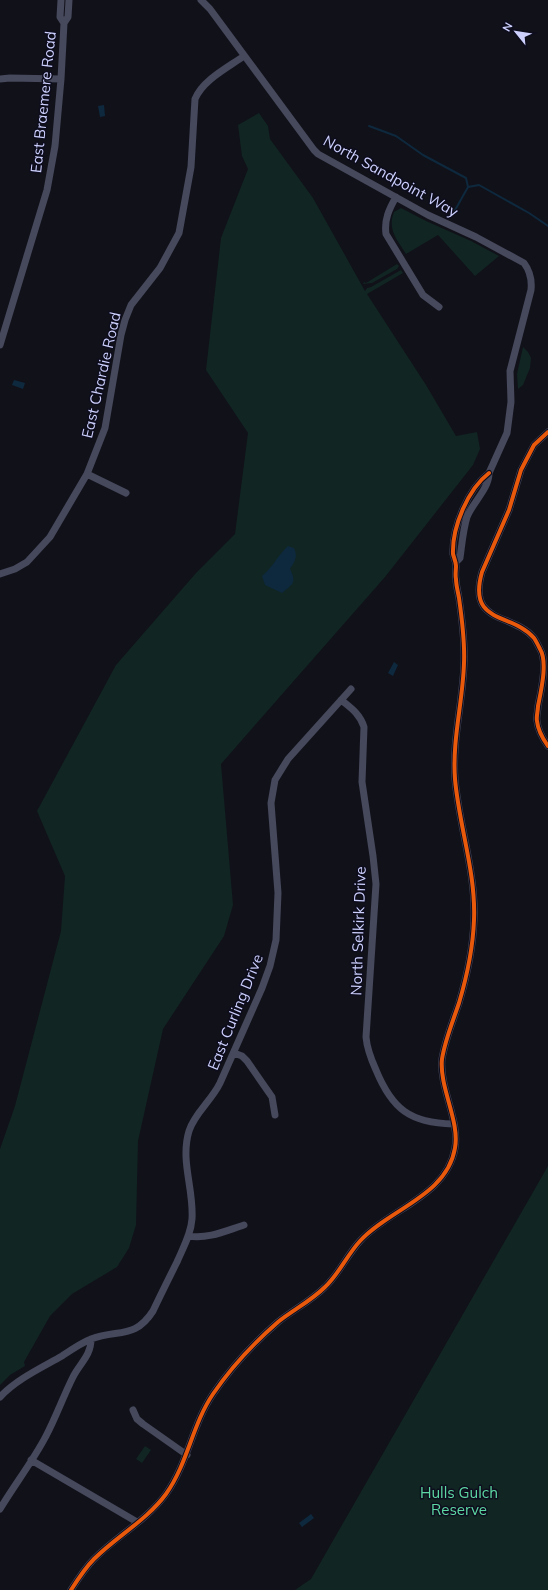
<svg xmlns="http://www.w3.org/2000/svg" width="548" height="1590" font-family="Mulish,sans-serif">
<rect width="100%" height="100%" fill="#11111a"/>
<path fill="#112522" d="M259,113L268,126L270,139L313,198L365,291L367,288L371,287L401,270L403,273L367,294L426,385L456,436L477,432L480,449L473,465L385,577L221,764L233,905L224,936L163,1029L138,1141L136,1225L129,1248L117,1267L72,1294L50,1316L24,1362L25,1366L10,1375L0,1385V1149L15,1106L61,931L65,876L37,811L116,665L196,573L235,534L248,433L206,370L221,238L248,169L242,156L238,125Z
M401,208L426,221L471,241L499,256L475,276L438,235L406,254C397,240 387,229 394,212Z
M397,264L399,266L397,269L372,283L363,284L364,282L366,283Z
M523,347L528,352L531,358L530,368L523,385L518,389L517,374Z
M548,1166V1590H295L311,1579Z
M145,1446L151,1450L142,1463L136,1459Z"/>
<path fill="#0e293d" d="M104,105L105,116L100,117L98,106Z
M14,380L25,383L23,389L12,385Z
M288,546L294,548C298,557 295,561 290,569C297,583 293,584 282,593L265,585L262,576C273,567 278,555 288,546Z
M394,662L398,665L393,676L388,673Z
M311,1514L314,1518L302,1527L299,1523Z"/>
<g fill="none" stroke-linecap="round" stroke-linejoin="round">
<path stroke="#0e293d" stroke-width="2" d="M369,126L396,136L423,155L466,178L468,187L454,212
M468,187L479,185L529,213L548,226"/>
<path stroke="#46485b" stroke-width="7" d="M61,0L60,17L64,23
M201,0L210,9L314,150L318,154L428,215L476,237L524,263C530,271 532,280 531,290L510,371L511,402L507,433L489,473C489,489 473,502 467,517C463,530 462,544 460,558L456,562
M0,79L10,78L61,79
M396,197C389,209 384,220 386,234L423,295L439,307
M0,345L47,190L55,146L61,79L64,23L68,17L69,0
M548,432L534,445L521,470L509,510L482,572C467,625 512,612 534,638C536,641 538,645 540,649C548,662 541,691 538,706C538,711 536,717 537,721C538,731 543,739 548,746
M87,474L126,493
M0,574L15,569L27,562L50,537L87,474L105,428L121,335L125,320L131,305L160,268L179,233L191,167L195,99C203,80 227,68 244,56
M341,700C351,708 360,714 364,727L362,782L373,856L376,884L366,1037C367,1049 371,1059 376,1070C392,1109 410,1123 453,1124
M234,1053L242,1056L247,1061L272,1097L275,1115
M188,1236C209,1239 225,1231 244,1225
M0,1397C17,1379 41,1368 62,1356C71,1350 81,1343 91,1339C119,1329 135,1339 153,1311C161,1294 169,1278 177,1262C183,1248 191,1234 192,1219C194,1189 180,1161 189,1131C194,1114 212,1100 220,1083L262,988L270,966L276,940L278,893L271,803L275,780L288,759L351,689
M133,1410L137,1419L143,1424L187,1455
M31,1460L137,1522
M0,1509C15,1484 33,1461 46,1436C56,1417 63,1397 73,1377C80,1363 91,1356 91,1339
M71,1590C78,1579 85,1568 94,1559C117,1536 147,1520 166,1494C188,1463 192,1425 213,1394C230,1369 255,1342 278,1322C293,1310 311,1301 325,1287C339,1274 347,1255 360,1241C389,1209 447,1196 455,1148C460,1121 439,1087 442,1059C445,1040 453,1021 459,1003C467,976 473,948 474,920C476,872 459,826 455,779C452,740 463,701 464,663C465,641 462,619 459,598C458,592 456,585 456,579C455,575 456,570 456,566C456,562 454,558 453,554C452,527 468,489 489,473"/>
<defs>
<path id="cycleway" d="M548,432L534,445L521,470L509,510L482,572C467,625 512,612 534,638C536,641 538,645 540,649C548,662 541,691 538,706C538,711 536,717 537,721C538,731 543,739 548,746
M71,1590C78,1579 85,1568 94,1559C117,1536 147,1520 166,1494C188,1463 192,1425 213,1394C230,1369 255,1342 278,1322C293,1310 311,1301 325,1287C339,1274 347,1255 360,1241C389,1209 447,1196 455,1148C460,1121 439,1087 442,1059C445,1040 453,1021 459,1003C467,976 473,948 474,920C476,872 459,826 455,779C452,740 463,701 464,663C465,641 462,619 459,598C458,592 456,585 456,579C455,575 456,570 456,566C456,562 454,558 453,554C452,527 468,489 489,473"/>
</defs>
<use href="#cycleway" stroke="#0d0d1e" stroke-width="6"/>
<use href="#cycleway" stroke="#e8590c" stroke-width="4"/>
</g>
<g text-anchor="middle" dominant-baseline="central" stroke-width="3" stroke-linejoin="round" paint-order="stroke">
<g font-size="15" fill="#cdd0fd" stroke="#0d0d1e">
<text transform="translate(43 102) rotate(-84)">East Braemere Road</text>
<text transform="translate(391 176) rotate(29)">North Sandpoint Way</text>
<text transform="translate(101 375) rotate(-77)">East Chardie Road</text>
<text transform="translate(358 931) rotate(-88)">North Selkirk Drive</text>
<text transform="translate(235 1012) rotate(-68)">East Curling Drive</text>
</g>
<g font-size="15" fill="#5dd8a4" stroke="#0d0d1e">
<text x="459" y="1492">Hulls Gulch<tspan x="459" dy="17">Reserve</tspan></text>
</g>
</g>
<g transform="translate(516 32) rotate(300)" stroke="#0d0d1e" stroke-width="3" paint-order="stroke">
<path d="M0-3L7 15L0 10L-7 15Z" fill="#cdd0fd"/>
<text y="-6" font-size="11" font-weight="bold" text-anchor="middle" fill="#cdd0fd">N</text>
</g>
</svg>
